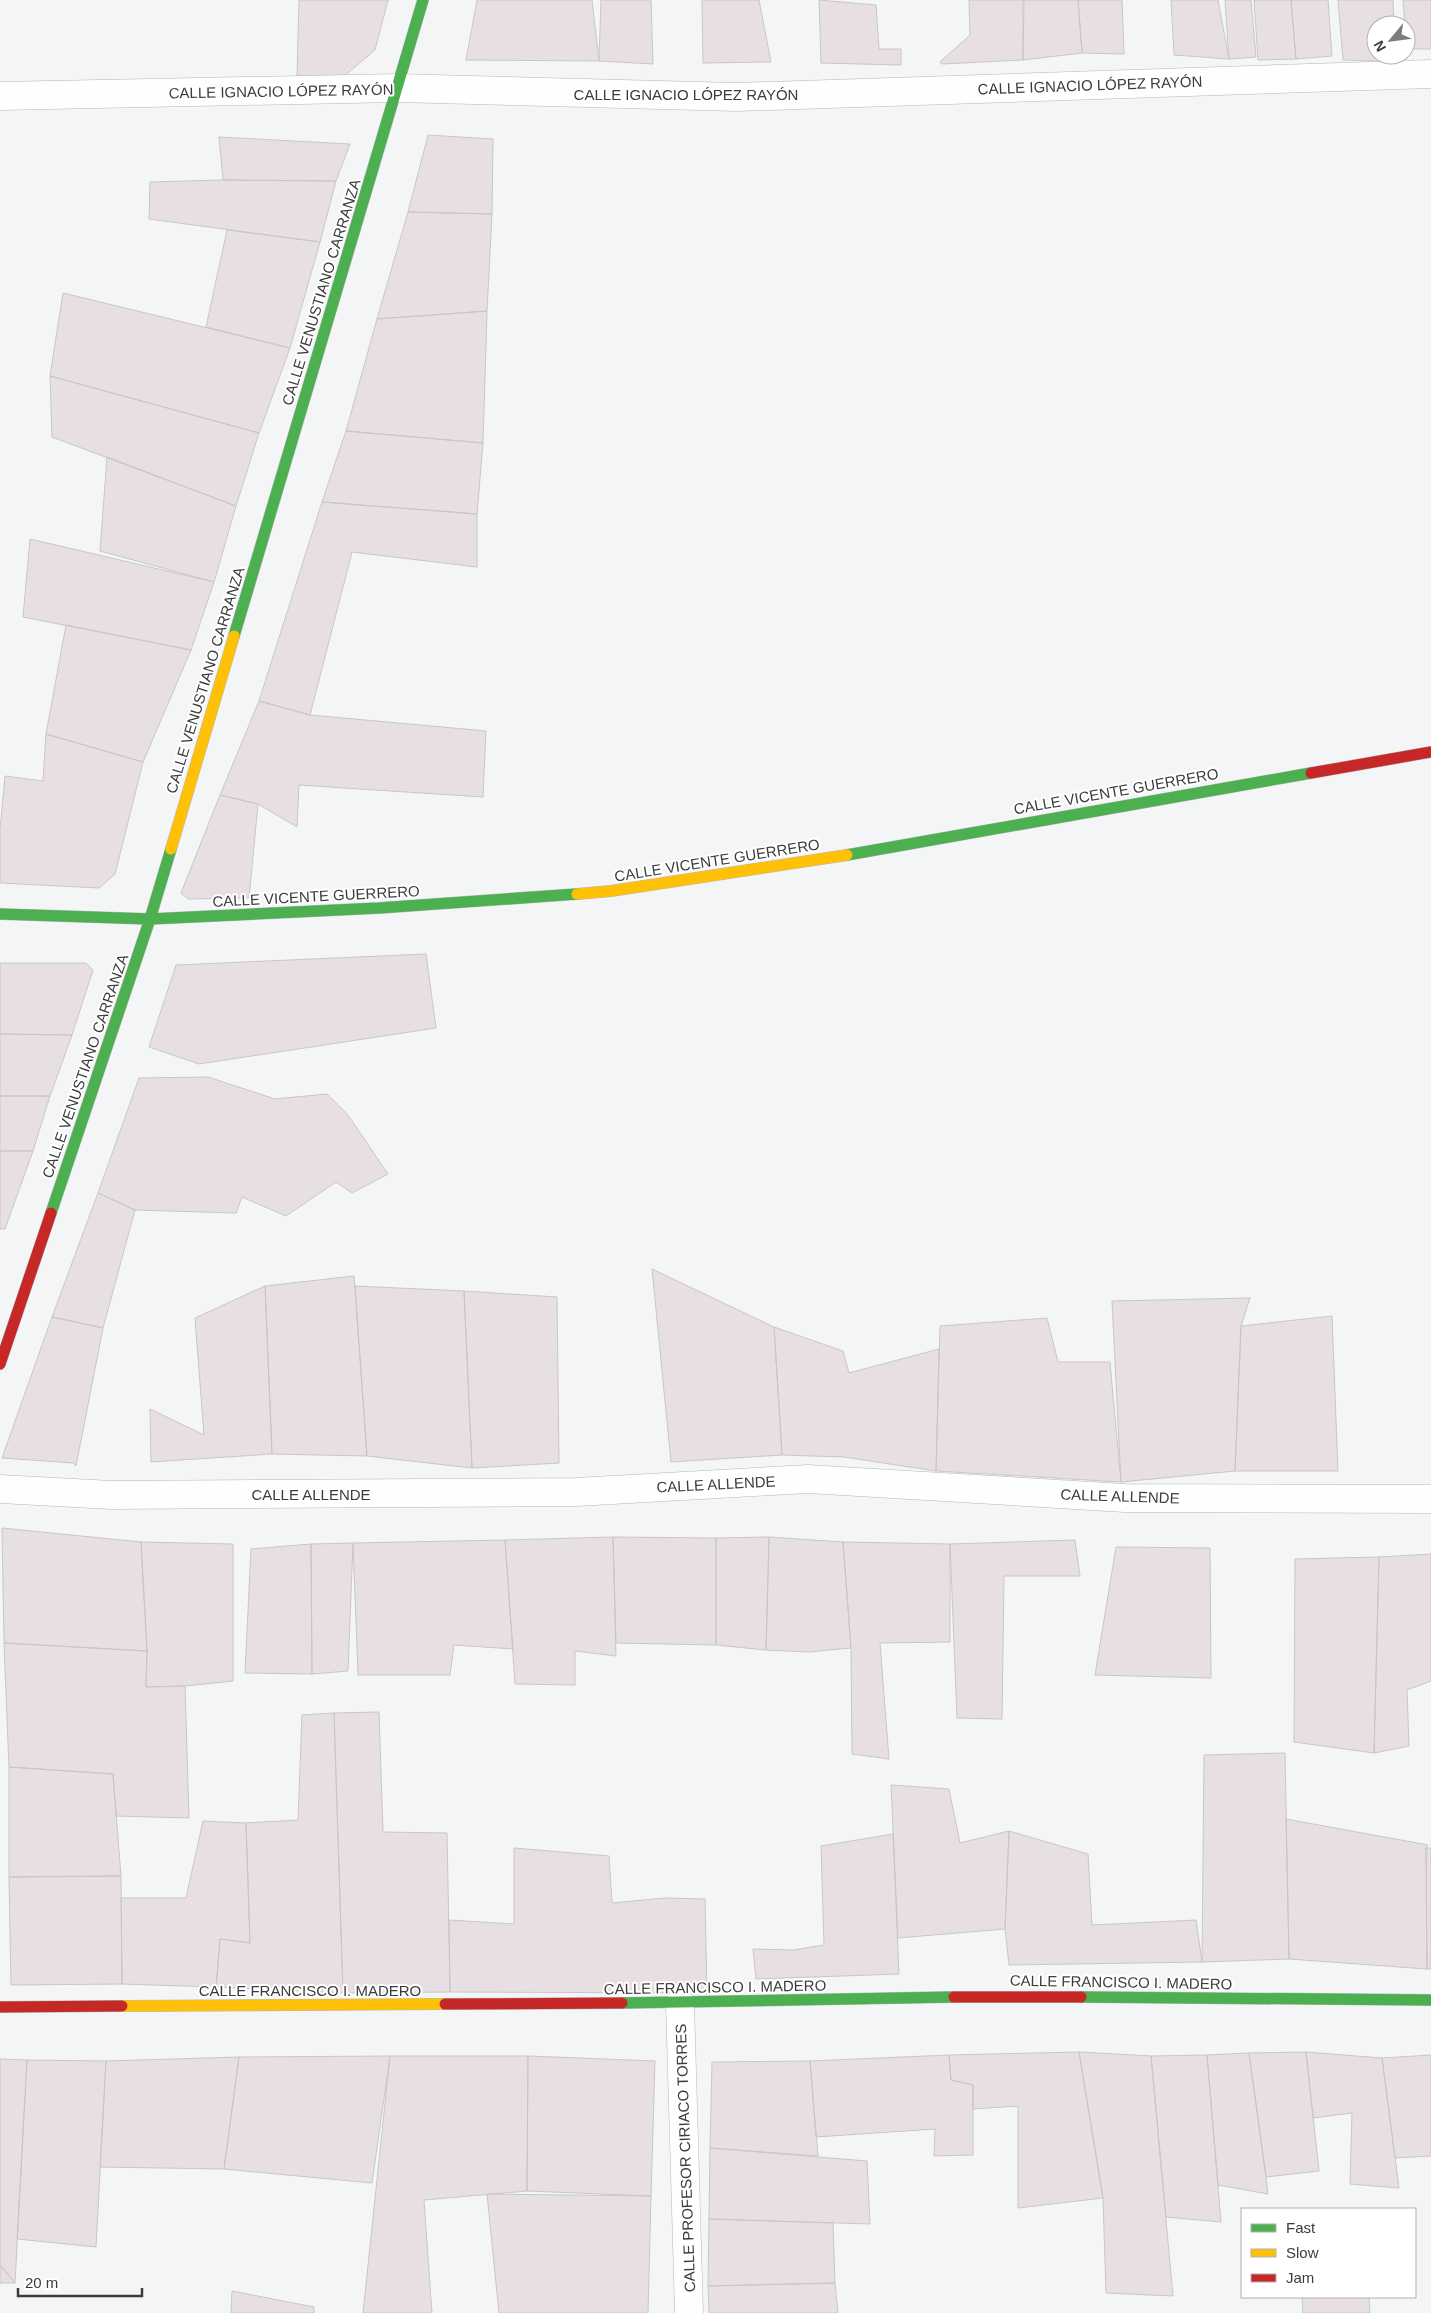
<svg xmlns="http://www.w3.org/2000/svg" width="1431" height="2313" font-family="Arial,sans-serif">
<rect width="100%" height="100%" fill="#f4f5f7"/>
<path fill="#e8dfe5" stroke="#c7c7c8" d="M299,0H388L375,50L343,77L297,76Z
M477,0H592L599,61L466,60Z
M601,0H651L653,64L599,61Z
M702,0H759L771,62L703,63Z
M819,0L876,5L879,49H901V65L821,63Z
M969,0H1023V60L942,64L940,62L970,35Z
M1024,0H1078L1082,53L1023,60Z
M1078,0H1122L1124,54L1082,53Z
M1171,0H1218L1229,59L1174,55Z
M1225,0H1251L1256,57L1229,59Z
M1254,0H1291L1296,59L1258,60Z
M1291,0H1328L1332,56L1296,59Z
M1338,0H1393L1394,25H1376V55H1395L1396,62L1343,60Z
M1403,0H1431V49H1407Z
M428,135L493,139L492,214L408,212Z
M219,137L350,144L336,181L223,180Z
M223,180L336,181L320,242L149,219L150,182Z
M408,212L492,214L487,311L377,319Z
M227,230L320,242L290,348L206,327Z
M63,293L290,348L259,433L50,376Z
M487,311L483,443L346,431L377,319Z
M50,376L259,433L236,506L52,437Z
M346,431L483,443L477,514L322,502Z
M107,457L236,506L214,582L100,551Z
M322,502L477,514V567L352,552L310,715L259,701Z
M30,539L214,582L191,650L23,617Z
M66,625L191,650L143,762L46,734Z
M259,701L310,715L486,731L483,797L299,785L297,827L258,804L220,795Z
M46,734L143,762L115,874L99,888L0,883V830L5,776L43,781Z
M220,795L258,804L249,898L188,899L181,893Z
M426,954L436,1028L199,1064L149,1047L176,965Z
M0,963H86L93,970L72,1035L0,1034Z
M0,1034L72,1035L50,1096H0Z
M208,1077L275,1099L327,1094L348,1115L388,1174L352,1193L336,1182L286,1216L242,1197L236,1213L135,1210L98,1193L139,1078Z
M0,1096H50L33,1151H0Z
M0,1151H33L5,1229H0Z
M98,1193L135,1210L103,1328L52,1317Z
M652,1269L774,1327L782,1455L671,1462Z
M354,1276L367,1456L272,1454L265,1286Z
M265,1286L272,1454L151,1462L150,1409L204,1435L195,1318Z
M355,1286L464,1291L472,1468L367,1456Z
M464,1291L557,1297L559,1463L472,1468Z
M1250,1298L1241,1326L1235,1471L1121,1482L1112,1301Z
M1332,1316L1338,1471H1235L1241,1326Z
M52,1317L103,1328L76,1466L73,1463L2,1458Z
M1047,1318L1058,1362H1110L1121,1482L936,1471L940,1326Z
M774,1327L843,1351L849,1373L939,1349L936,1471L844,1457L782,1455Z
M2,1528L141,1542L147,1651L4,1643Z
M613,1537L616,1656L575,1651V1685L515,1684L505,1540Z
M613,1537L716,1538V1645L616,1643Z
M769,1537L766,1650L716,1645V1538Z
M769,1537L843,1542L851,1648L809,1652L766,1650Z
M505,1540L513,1649L454,1645L450,1675H358L353,1543Z
M1075,1540L1080,1576H1004L1002,1719L957,1718L950,1544Z
M141,1542L233,1544V1681L185,1686L146,1687L147,1651Z
M843,1542L950,1544V1642L880,1643L889,1759L852,1754L851,1648Z
M353,1543L348,1671L312,1674L311,1544Z
M311,1544L312,1674L245,1673L251,1549Z
M1116,1547L1210,1548L1211,1678L1095,1675Z
M1431,1554V1681L1407,1690L1409,1746L1374,1753L1379,1557Z
M1379,1557L1374,1753L1294,1742L1295,1559Z
M4,1643L147,1651L146,1687L185,1686L189,1818L116,1816L113,1774L9,1767Z
M379,1712L383,1832L447,1833L450,1992L343,1993L334,1713Z
M334,1713L343,1993L216,1987L220,1939L250,1943L246,1823L298,1820L302,1715Z
M1285,1753L1289,1959L1202,1962L1204,1755Z
M9,1767L113,1774L121,1876L9,1877Z
M891,1785L949,1789L960,1843L1009,1831L1005,1929L898,1938Z
M1286,1819L1428,1845L1426,1848L1427,1969L1289,1959Z
M203,1821L246,1823L250,1943L220,1939L216,1987L122,1984L121,1898H186Z
M1009,1831L1088,1854L1092,1925L1196,1920L1202,1962L1009,1965L1005,1929Z
M893,1834L899,1974L756,1979L753,1949L793,1950L824,1945L821,1846Z
M514,1848L609,1856L612,1903L665,1898L705,1899L707,1993L450,1992L449,1920L514,1924Z
M1426,1848H1431V1969H1427Z
M121,1876L122,1984L11,1985L9,1877Z
M1079,2052L1103,2198L1018,2208V2106L973,2109V2085L951,2080L949,2055Z
M1079,2052L1151,2056L1173,2296L1106,2293L1103,2198Z
M1306,2052L1319,2171L1266,2177L1249,2053Z
M1306,2052L1382,2058L1399,2188L1350,2184L1352,2113L1313,2118Z
M1249,2053L1266,2177L1268,2194L1218,2185L1207,2055Z
M949,2055L951,2080L973,2085V2155L934,2156L935,2129L816,2137L810,2061Z
M1207,2055L1221,2222L1166,2217L1151,2056Z
M1431,2055V2156L1395,2158L1382,2058Z
M390,2056L372,2183L224,2169L239,2057Z
M390,2056H528L527,2191L424,2200L432,2313H363Z
M528,2056L655,2061L651,2196L527,2191Z
M239,2057L224,2169L100,2167L106,2061Z
M0,2059L27,2060L15,2283L0,2265Z
M27,2060L106,2061L96,2247L17,2239Z
M810,2061L818,2156L710,2148L712,2062Z
M710,2148L867,2161L870,2224L709,2219Z
M487,2194L651,2196L648,2313H499Z
M709,2219L833,2223L835,2283L708,2286Z
M0,2265L15,2283H0Z
M835,2283L838,2313H709L708,2286Z
M232,2291L314,2307V2313H231Z
M1302,2297H1369L1370,2313H1303Z"/>
<g fill="none" stroke-linecap="round" stroke-linejoin="round">
<defs>
<path id="street" d="M0,96L397,88L737,97L1431,74
M0,1489L111,1495L576,1492L808,1479L1125,1498L1431,1499
M680,2003L689,2313"/>
<path id="fast" d="M234,636L423,0
M847,855L1311,773
M0,914L150,919L379,908L577,894
M51,1213L150,919L171,849
M1081,1997L1431,2000
M622,2003L954,1997"/>
<path id="slow" d="M171,849L234,636
M577,894L611,891L847,855
M122,2006L445,2004"/>
<path id="jam" d="M1311,773L1431,752
M0,1364L51,1213
M954,1997H1081
M445,2004L622,2003
M0,2007L122,2006"/>
</defs>
<use href="#street" stroke="#b6b7b8" stroke-width="29"/>
<use href="#fast" stroke="#b6b7b8" stroke-width="12"/>
<use href="#slow" stroke="#b6b7b8" stroke-width="12"/>
<use href="#jam" stroke="#b6b7b8" stroke-width="12"/>
<use href="#street" stroke="#fdfefe" stroke-width="28"/>
<use href="#fast" stroke="#4caf50" stroke-width="11"/>
<use href="#slow" stroke="#ffc107" stroke-width="11"/>
<use href="#jam" stroke="#c62828" stroke-width="11"/>
</g>
<g text-anchor="middle" dominant-baseline="central" stroke-width="4" stroke-linejoin="round" paint-order="stroke">
<g font-size="15" fill="#3b3c3d" stroke="#fff">
<text transform="translate(1090 85) rotate(-2)">CALLE IGNACIO LÓPEZ RAYÓN</text>
<text transform="translate(281 91) rotate(-1)">CALLE IGNACIO LÓPEZ RAYÓN</text>
<text x="686" y="94">CALLE IGNACIO LÓPEZ RAYÓN</text>
<text transform="translate(321 292) rotate(-73)">CALLE VENUSTIANO CARRANZA</text>
<text transform="translate(205 680) rotate(-73)">CALLE VENUSTIANO CARRANZA</text>
<text transform="translate(1116 791) rotate(-10)">CALLE VICENTE GUERRERO</text>
<text transform="translate(717 860) rotate(-9)">CALLE VICENTE GUERRERO</text>
<text transform="translate(316 896) rotate(-3)">CALLE VICENTE GUERRERO</text>
<text transform="translate(85 1066) rotate(-71)">CALLE VENUSTIANO CARRANZA</text>
<text transform="translate(716 1484) rotate(-3)">CALLE ALLENDE</text>
<text x="311" y="1494">CALLE ALLENDE</text>
<text transform="translate(1120 1496) rotate(2)">CALLE ALLENDE</text>
<text transform="translate(1121 1982) rotate(1)">CALLE FRANCISCO I. MADERO</text>
<text transform="translate(715 1987) rotate(-1)">CALLE FRANCISCO I. MADERO</text>
<text x="310" y="1990">CALLE FRANCISCO I. MADERO</text>
<text transform="translate(685 2158) rotate(-92)">CALLE PROFESOR CIRIACO TORRES</text>
</g>
</g>
<rect x="1241" y="2208" width="175" height="90" fill="#ffffff" stroke="#b1b1b1"/>
<rect x="1251" y="2224" width="25" height="8" fill="#4caf50" stroke="#b1b1b1"/>
<text x="1286" y="2233" font-size="15" fill="#3b3c3d">Fast</text>
<rect x="1251" y="2249" width="25" height="8" fill="#ffc107" stroke="#b1b1b1"/>
<text x="1286" y="2258" font-size="15" fill="#3b3c3d">Slow</text>
<rect x="1251" y="2274" width="25" height="8" fill="#c62828" stroke="#b1b1b1"/>
<text x="1286" y="2283" font-size="15" fill="#3b3c3d">Jam</text>
<g transform="translate(1391 40) rotate(241)"><circle r="24" fill="#ffffff" stroke="#b1b1b1"/>
<path d="M0-4L9 19L0 12L-9 19Z" fill="#7c7d7e"/>
<text y="-8" font-size="14" font-weight="bold" text-anchor="middle" fill="#3b3c3d">N</text>
</g>
<path d="M18 2288v8h124v-8" fill="none" stroke="#3b3c3d" stroke-width="2.5"/>
<text x="25" y="2288" font-size="15" fill="#3b3c3d" stroke="#ffffff" stroke-width="4" paint-order="stroke">20 m</text>
</svg>
